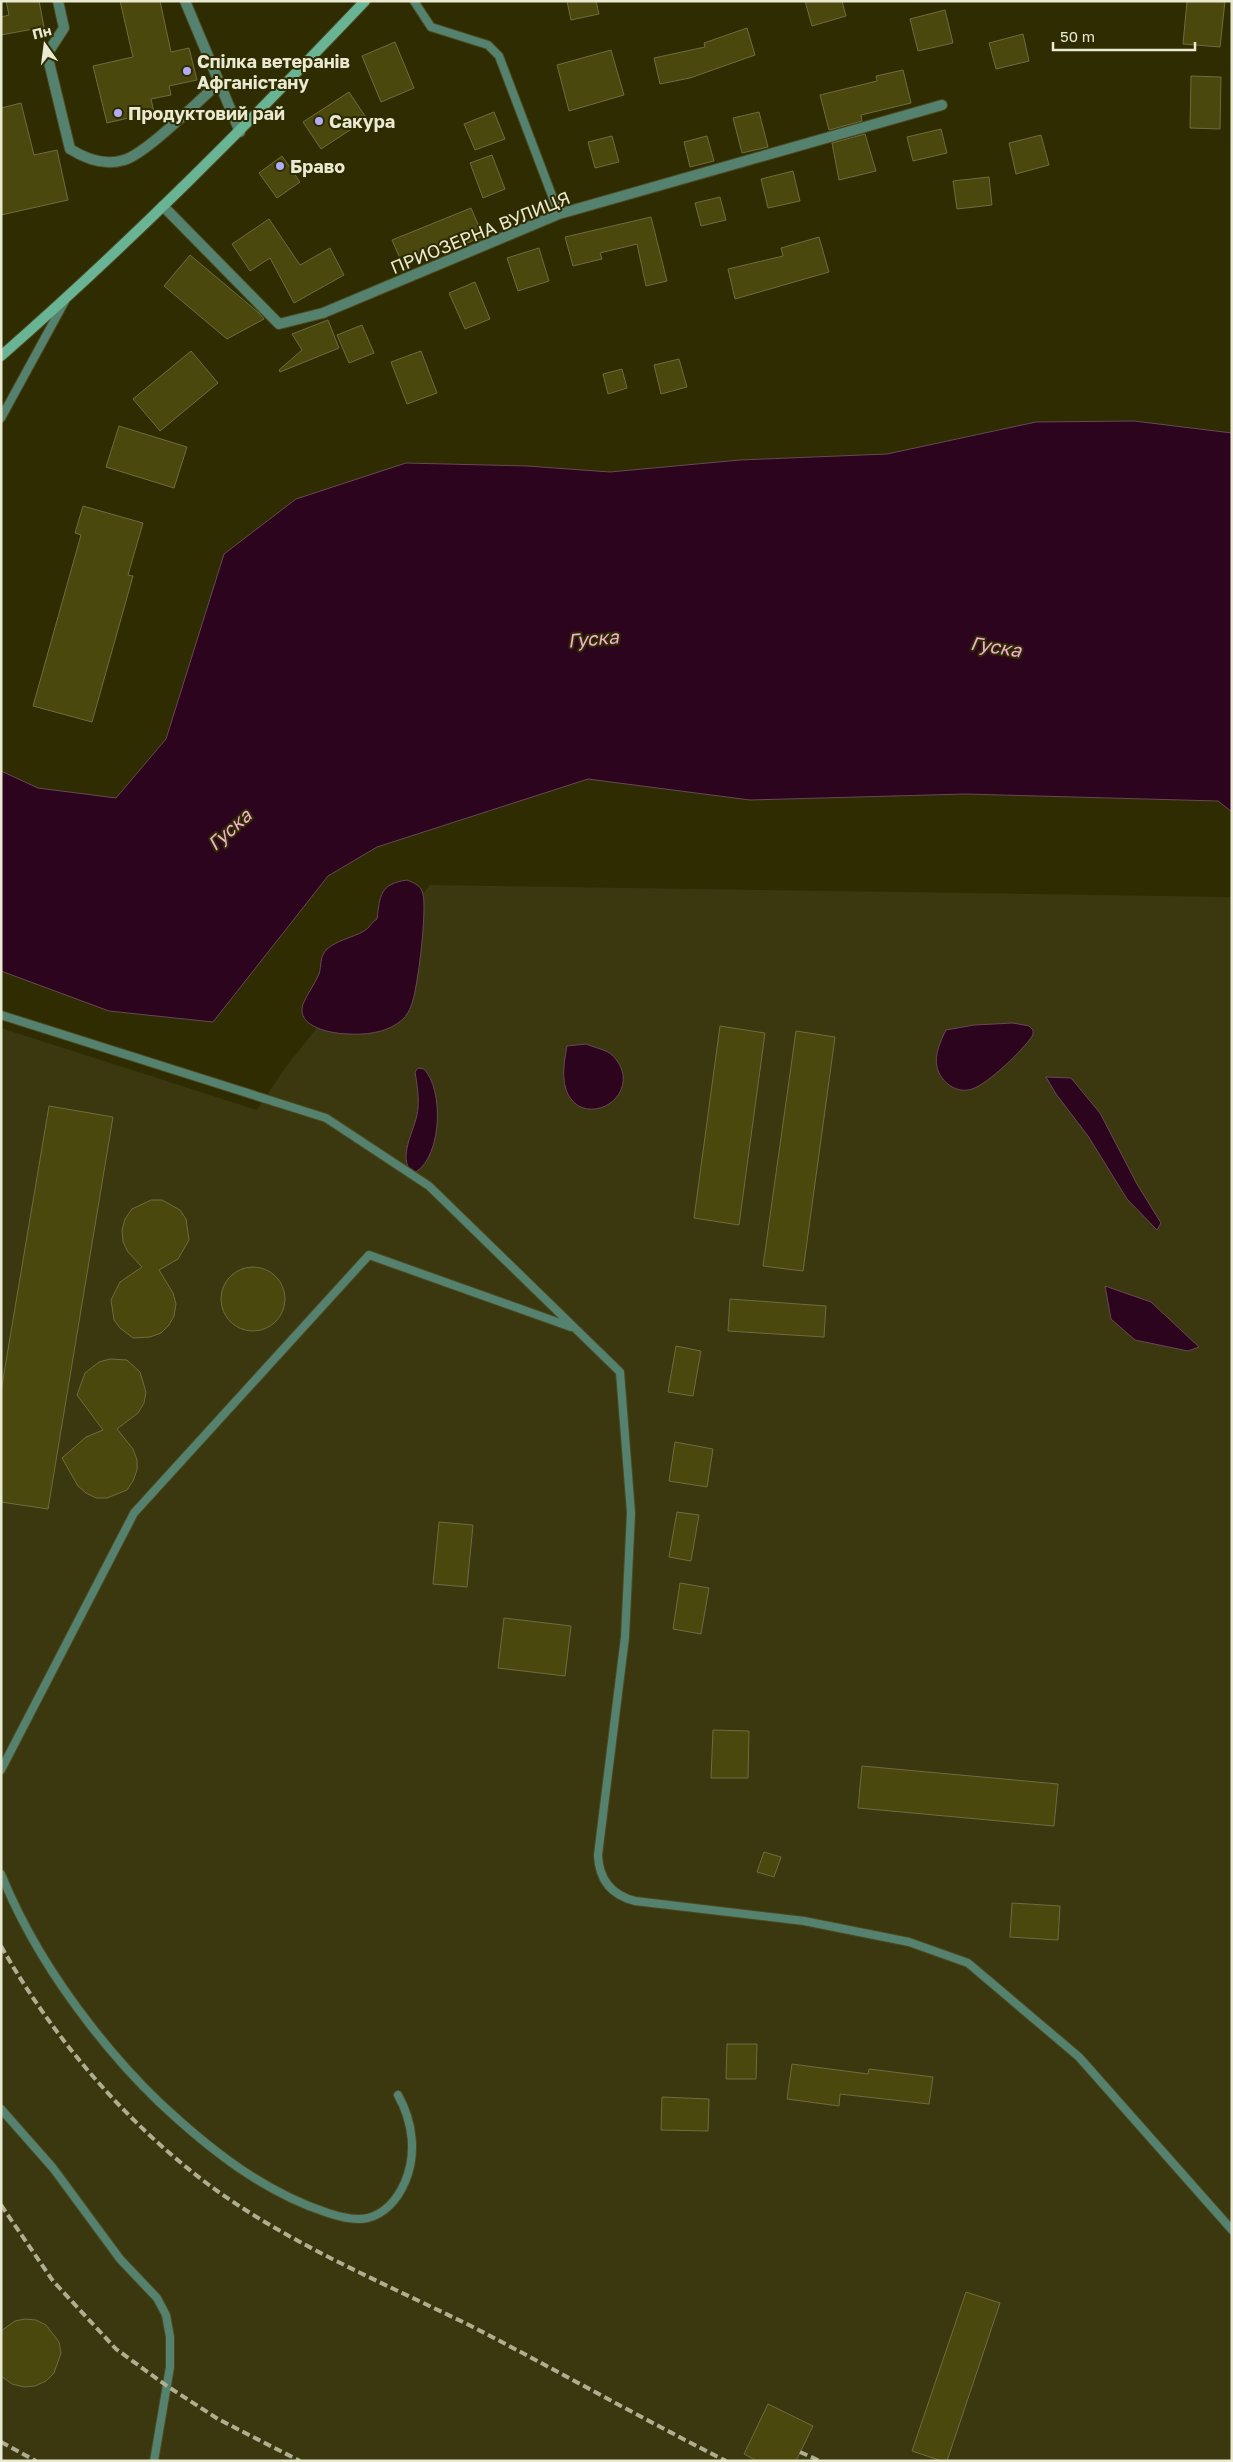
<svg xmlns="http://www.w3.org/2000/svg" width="1233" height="2462" font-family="'Golos Text',sans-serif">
<rect width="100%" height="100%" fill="#2e2c00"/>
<path fill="#3b3810" d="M430,885L1230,897L1232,899V2461H1V1028L257,1110L285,1068Z"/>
<path fill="#2d041e" stroke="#664954" d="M1134,421L1232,433V812L1218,801L965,794L750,800L588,779L377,847L328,876L213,1022L109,1011L1,971V771L38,788L116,798L166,739L224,554L296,499L406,463L527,466L610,472L740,460L887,454L1036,422Z
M407,880C414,883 421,885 423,894C427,910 418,990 411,1006C410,1010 406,1016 403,1019C389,1032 368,1035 350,1034C334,1034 295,1028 303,1004C307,994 315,984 319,974C322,965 319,957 327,949C337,940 352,938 364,931C370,928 371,922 377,919C380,895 380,884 407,880Z
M1013,1023L1029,1026L1033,1030V1035C1023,1050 988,1084 972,1089C957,1094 941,1083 937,1067C934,1055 941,1040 946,1030L974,1025Z
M586,1044C593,1047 602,1049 608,1052C616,1057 621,1066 623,1074C627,1105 587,1121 571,1099C560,1085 564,1062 567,1046Z
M418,1068L424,1069C444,1090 442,1155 416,1172L410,1170C398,1153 417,1127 418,1108C419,1096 417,1084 415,1072Z
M1046,1077L1071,1078L1100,1113L1137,1184L1161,1223L1157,1230L1127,1199L1088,1136L1056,1094Z
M1105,1286L1151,1302L1199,1347L1188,1351L1135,1340L1111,1319Z"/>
<path fill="#4b480d" stroke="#6e6c40" d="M6,1H39L44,27L1,35V17L9,15Z
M120,1H160L171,52L189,48L197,80L169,86L171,95L151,99L154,112L107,123L93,66L133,57Z
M567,1H596L599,14L571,20Z
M805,1H842L846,16L812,26Z
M1187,1H1225L1220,47L1183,44Z
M945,10L953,43L918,51L910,19Z
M747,28L755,55L690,78L660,84L654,58L705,47L704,43Z
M1023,34L1029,61L996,69L989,43Z
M395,42L414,88L381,102L362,56Z
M611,50L624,95L569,111L557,65Z
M903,70L911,103L861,115L862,121L829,130L820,95L877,81L876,76Z
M1191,76L1221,77L1220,129L1190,128Z
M349,92L367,119L321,149L303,122Z
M21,103L34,155L57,150L68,200L1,215V108Z
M494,112L505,139L475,150L464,124Z
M759,112L768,147L742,153L733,118Z
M941,129L947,153L913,161L907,137Z
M865,134L876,171L839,180L832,143Z
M1041,135L1049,165L1016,174L1009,143Z
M612,136L619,162L595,168L588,142Z
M707,136L714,161L690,167L684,142Z
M492,155L505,189L483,198L470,163Z
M282,156L300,182L277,198L259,173Z
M793,171L800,201L768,208L761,179Z
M989,177L992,205L957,209L953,181Z
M720,197L726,220L701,226L695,203Z
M471,208L483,236L445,253L442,245L402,263L392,240Z
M651,217L667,281L646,286L637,244L600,253L602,259L573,266L565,237Z
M269,219L300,265L330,248L344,275L294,303L270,258L250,271L232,244Z
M819,237L829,272L735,299L728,269L783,256L781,248Z
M539,248L549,281L518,291L507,258Z
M190,255L259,313L264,319L227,339L164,286Z
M475,282L490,319L465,329L449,293Z
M328,320L339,348L280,372L279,370L302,350L292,334Z
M362,325L374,353L349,363L337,335Z
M191,351L218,383L160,431L133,399Z
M421,351L437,393L407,404L391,362Z
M679,359L687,387L661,394L654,365Z
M622,369L627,388L608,394L603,374Z
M119,426L187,447L174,488L106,467Z
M83,506L143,523L128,575L133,576L92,722L33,706L81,535L75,533Z
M720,1026L765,1033L739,1225L694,1218Z
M796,1031L835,1037L803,1271L763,1266Z
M49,1106L113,1117L48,1509L1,1502V1391Z
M151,1200H162L180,1210L186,1219L189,1240L178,1259L159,1270L173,1293L176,1304L174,1316L169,1325L161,1333L150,1337L133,1338L120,1328L114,1320L111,1300L120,1282L142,1267L128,1252L123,1242L122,1230L125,1219L132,1209Z
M221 1299a32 32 0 1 1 64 0a32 32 0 1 1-64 0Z
M730,1299L826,1306L824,1337L728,1331Z
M676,1346L701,1351L693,1396L668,1392Z
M110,1359L127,1360L140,1372L146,1392L144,1403L138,1413L117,1429L133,1449L137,1460V1470L133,1481L127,1490L107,1498H96L86,1493L78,1486L62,1458L86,1437L103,1430L77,1395L85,1373L99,1362Z
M675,1442L713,1449L707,1487L669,1481Z
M677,1512L699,1515L691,1561L669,1557Z
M439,1522L473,1525L467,1587L433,1584Z
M680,1583L709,1588L701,1634L673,1629Z
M504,1618L571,1626L565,1676L498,1668Z
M713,1730L749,1731L748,1778H711Z
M862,1766L1058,1784L1054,1826L858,1808Z
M764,1852L781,1857L774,1877L757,1872Z
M1012,1903L1060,1906L1058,1940L1010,1937Z
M727,2044H757L756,2079H726Z
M792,2064L868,2074L869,2069L933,2077L929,2104L840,2094L839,2106L787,2099Z
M662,2097L709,2099L708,2131L661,2130Z
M966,2292L1000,2303L947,2461H942L912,2451Z
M25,2319L36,2320L46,2325L59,2342L61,2353L54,2373L46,2381L35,2386L24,2387L12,2384L1,2376V2331L15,2321Z
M768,2404L813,2426L796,2461H757L744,2454Z"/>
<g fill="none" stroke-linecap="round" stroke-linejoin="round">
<defs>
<path id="lane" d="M414,1L431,27L488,45L499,56L559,214
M1,418L65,301
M1,1015L326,1118L429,1186L620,1372L631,1513L625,1637L598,1855C599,1879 611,1895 635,1901L804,1921L909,1942L968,1963L1079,2057L1232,2230
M1,1770L134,1513L369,1255L571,1327
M1,1874C23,1928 55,1980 91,2026C112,2053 135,2079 159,2102C208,2148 263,2192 328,2213C340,2217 355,2221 368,2218C386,2213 398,2198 405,2182C417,2154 413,2122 398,2095
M1,2109L53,2168L120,2259L157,2298L166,2315L170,2337V2367L154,2461"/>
<path id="street" d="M58,1L64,28L47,54L70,149C86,159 105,166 124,160C147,153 198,101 219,83
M185,1L240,132
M163,206L279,324L323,313L559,214L942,105"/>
<path id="secondary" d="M1,356C129,244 248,124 365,1"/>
</defs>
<use href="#lane" stroke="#4c4a21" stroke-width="10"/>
<use href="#street" stroke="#4c4a21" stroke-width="12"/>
<use href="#secondary" stroke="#4c4a21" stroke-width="12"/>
<use href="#lane" stroke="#55826f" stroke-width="8"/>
<use href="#street" stroke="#55826f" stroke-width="10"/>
<use href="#secondary" stroke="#6ab496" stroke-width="10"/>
<path stroke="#afae90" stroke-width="4" stroke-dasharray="8 4" stroke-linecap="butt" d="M1,1946C53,2038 125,2122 209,2185C289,2244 384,2283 473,2327C558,2371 641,2418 726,2461
M1,2205L53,2281L116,2349L167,2386L218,2419L300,2461
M1,2442L36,2461
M800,2452L820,2461"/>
</g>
<g fill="#b2adf9" stroke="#2e2c00" stroke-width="2">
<circle cx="187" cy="71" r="5"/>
<circle cx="118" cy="113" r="5"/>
<circle cx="319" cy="121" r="5"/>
<circle cx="280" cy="166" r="5"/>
</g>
<g text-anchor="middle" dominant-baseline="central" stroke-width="4" stroke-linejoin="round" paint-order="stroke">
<g font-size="18" font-weight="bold" fill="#eae9d1" stroke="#2e2c00" text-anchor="start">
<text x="197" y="61">Спілка ветеранів<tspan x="197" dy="21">Афганістану</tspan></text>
<text x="128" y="113">Продуктовий рай</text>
<text x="329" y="121">Сакура</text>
<text x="290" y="166">Браво</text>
</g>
<g font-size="18" fill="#eae9d1" stroke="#2e2c00">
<text transform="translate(480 232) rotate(-22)">ПРИОЗЕРНА ВУЛИЦЯ</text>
</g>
<g font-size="19" font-style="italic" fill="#f5aed3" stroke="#2e2c00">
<text transform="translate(593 638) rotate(-5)">Гуска</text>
<text transform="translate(996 646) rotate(9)">Гуска</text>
<text transform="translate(229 829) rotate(-42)">Гуска</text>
</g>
</g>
<rect width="1233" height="2462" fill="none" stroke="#eae9d1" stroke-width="5"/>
<g transform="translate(45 45) rotate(346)" stroke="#2e2c00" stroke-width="4" paint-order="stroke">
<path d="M0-4L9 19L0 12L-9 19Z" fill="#eae9d1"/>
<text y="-8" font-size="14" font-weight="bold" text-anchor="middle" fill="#eae9d1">Пн</text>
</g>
<path d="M1053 42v8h142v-8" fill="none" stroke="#eae9d1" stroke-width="2.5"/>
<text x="1060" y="42" font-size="15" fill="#eae9d1" stroke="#2e2c00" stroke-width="4" paint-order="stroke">50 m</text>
</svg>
